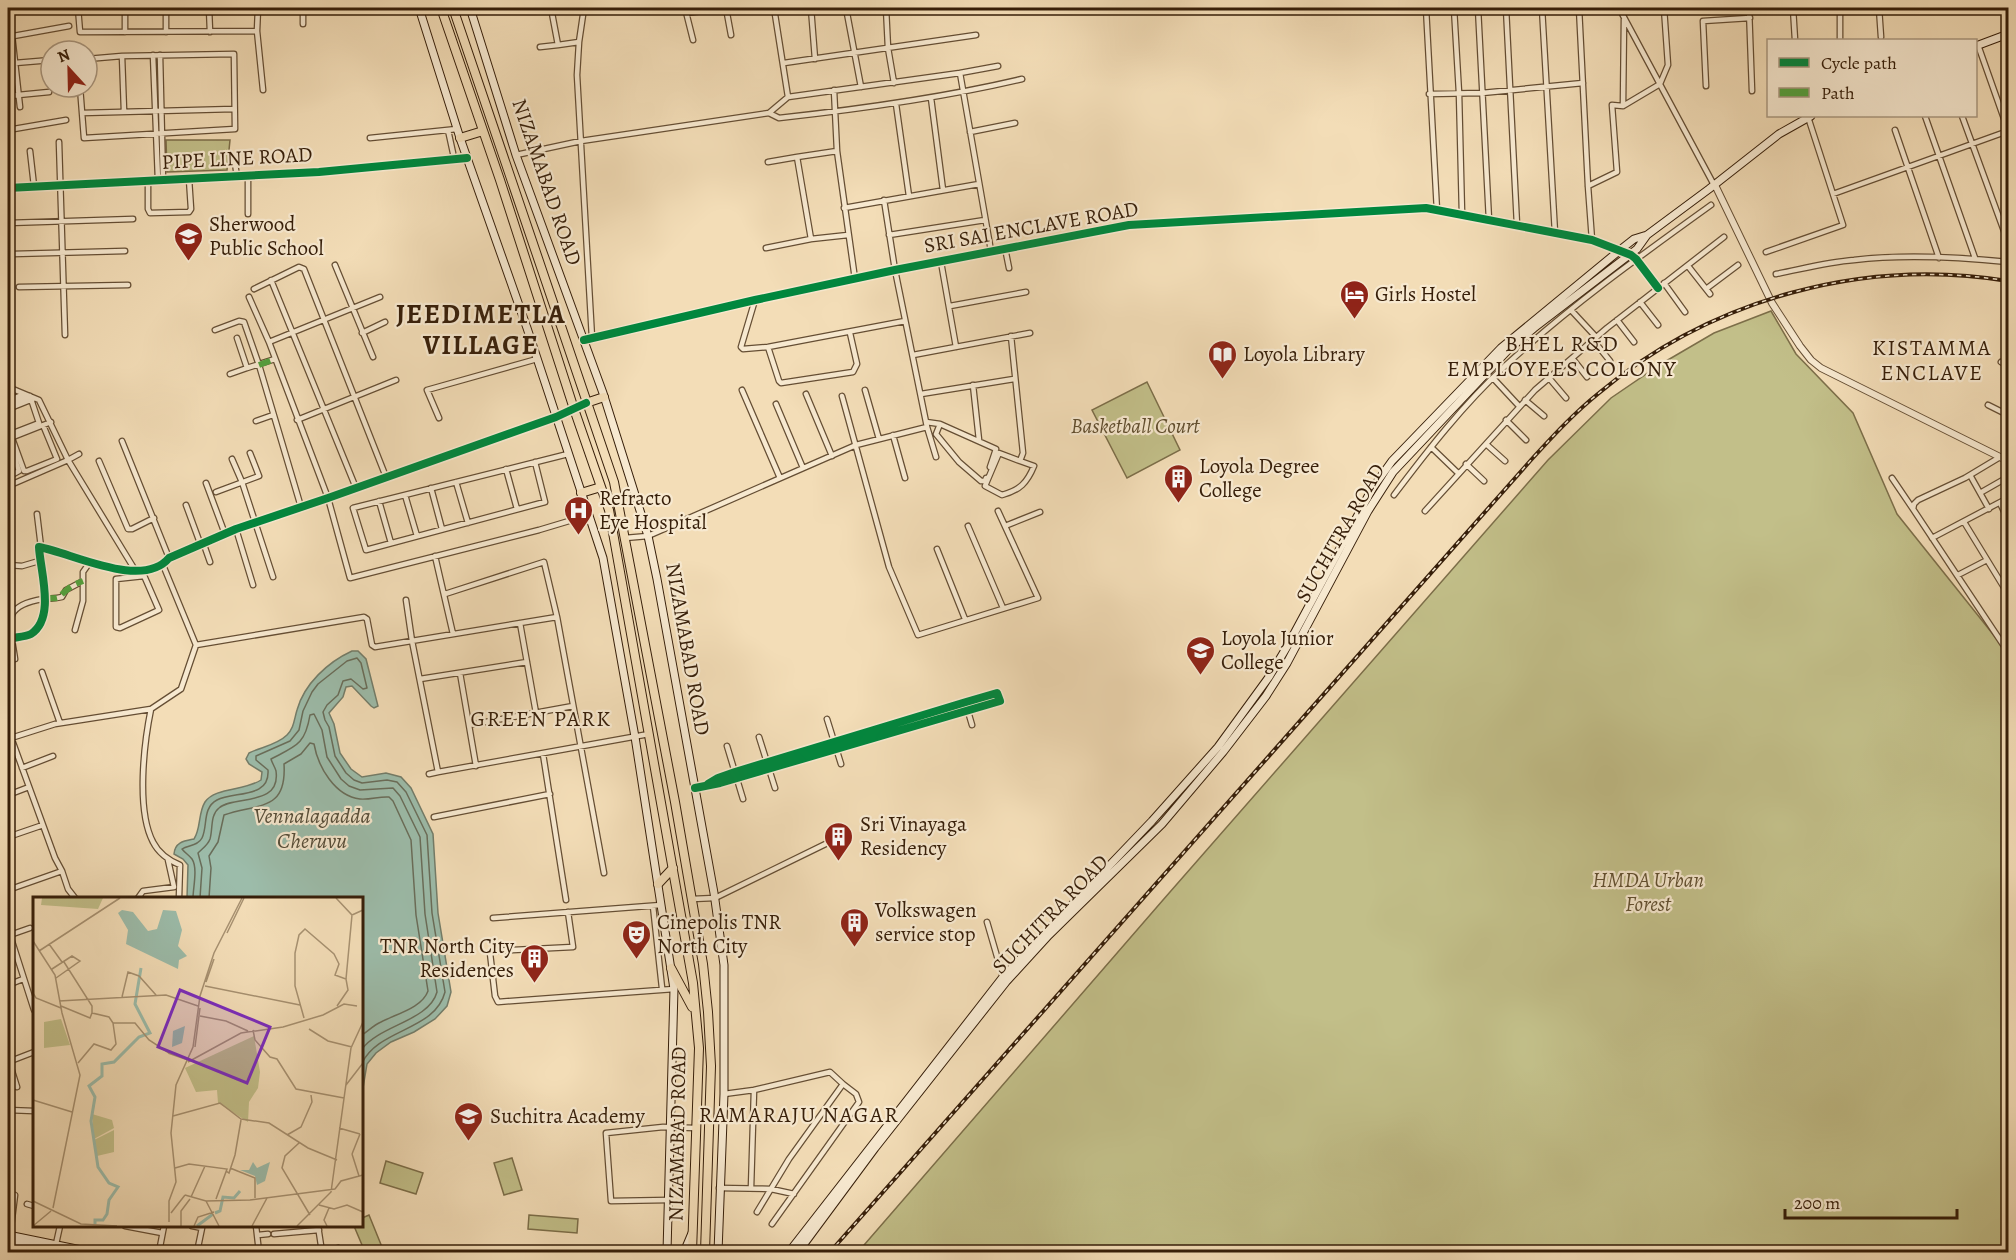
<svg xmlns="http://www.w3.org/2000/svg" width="2016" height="1260" font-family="Alegreya,serif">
<rect width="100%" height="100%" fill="#f3ddb7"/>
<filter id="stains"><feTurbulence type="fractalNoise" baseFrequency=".00333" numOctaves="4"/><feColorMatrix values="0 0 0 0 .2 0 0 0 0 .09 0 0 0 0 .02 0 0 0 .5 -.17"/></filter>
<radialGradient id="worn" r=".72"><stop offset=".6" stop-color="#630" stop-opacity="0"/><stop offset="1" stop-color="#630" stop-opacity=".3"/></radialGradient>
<path fill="#c2bf89" stroke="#7c6e49" stroke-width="1.5" d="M166,140H230L227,170L167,172Z
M1771,311L1796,354L1853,413L1897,514L2008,653V1252H858L1163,900L1548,460L1611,398L1661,364L1714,333Z
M1147,382L1180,450L1127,478L1092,410Z
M512,1158L522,1190L504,1195L494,1163Z
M386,1161L423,1173L416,1194L380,1183Z
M369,1215L384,1252H365L354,1226H362V1218Z
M529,1215L578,1219L577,1233L528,1229Z"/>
<path fill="#9cbcaa" stroke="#737d6a" stroke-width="1.5" d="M352,651H358L366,659L378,706L374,708L371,706L352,686L346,687L343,697L329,713L334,724L340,753L351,769L362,777L386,773L401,777L411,788L433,834L438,913L451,992L447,1006L435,1019L414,1032L391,1042L376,1053L367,1064L362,1094V898H187L188,865L183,859L174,854C175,842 184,841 194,839C201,829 198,813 205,802C215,787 245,791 261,780L262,772L249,764L246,759L249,753C261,747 277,745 287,735C294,728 294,720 297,710C304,684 328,662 352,651Z"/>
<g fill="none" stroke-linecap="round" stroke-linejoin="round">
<path stroke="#696d5a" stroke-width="1.5" d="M193,898C193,888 198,868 192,859C189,855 185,853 182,849C188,845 198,846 202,838C208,826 202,808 217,800C234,791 270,799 268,770L256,760V756L290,741L299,730L303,711L312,692L318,684L347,661L357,658L361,663L367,688L363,689L351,679L343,681L338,695L327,705L323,712L325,720L329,727L335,756L346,773L354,780L362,783L387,780L397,782L406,792L427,835L432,913L445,992C435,1031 379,1028 362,1063
M200,898L202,868L198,853C202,849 208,845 210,839C213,829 210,815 219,808C234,795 281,807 276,771C275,767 272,763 271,759C296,746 305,745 310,715L314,714L322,730L327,757L341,779L349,786L360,790L393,788L400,796L420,837L425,914L437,992C429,1021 380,1025 362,1049
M209,898L211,868L209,856L218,842L224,815C256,803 287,813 284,764L301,754L310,743L314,744C318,767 335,796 360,799C370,800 380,796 389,797L393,801L411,840L416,915L428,991C422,1008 396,1014 381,1022C374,1025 368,1031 362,1035"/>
<defs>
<path id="minor" d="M9,8L20,107
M78,8L80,32L257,31L258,8
M125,8V32
M209,8L210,32
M551,8L558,45L579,42
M584,8L579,42L577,75L592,338
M685,8L693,40
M726,8L731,35
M774,8L788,97
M811,8L815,59
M846,8L861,87
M886,8L888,48L894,83
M924,8V9
M1426,8L1437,211
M1454,8L1459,93L1462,214
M1478,8L1489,220
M1506,8L1517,225
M1542,8L1555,233
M1579,8L1588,186L1592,240
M1619,8L1714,185
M1749,8L1752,91
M1793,8L1795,40
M1840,8V40
M1879,8L1881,37
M1840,9L1855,8
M471,12L503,8
M686,13L728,8
M303,24V8
M257,31L263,90
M166,32V8
M8,37L69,26
M1978,45L2008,130
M540,47L558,45
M153,55L158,180
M160,55L163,180
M122,56L124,111
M15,63L51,60
M784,63L976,35
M960,73L998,66
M1706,86L1703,21L1750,18
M80,87L84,138L235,129L234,54L122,56L87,59
M834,90L837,151L855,279
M1429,94L1482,93L1583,83
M8,96L49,92
M931,98L943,190
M896,104L909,196
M1623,106L1624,19
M82,113L234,109
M769,113L779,118C861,109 942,98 1022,79
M1925,116L1975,258
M1962,116L2008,242
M8,130L66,120
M448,130L453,153
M1895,130L1939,258
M970,132L1015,123
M370,138L457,129
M59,142L65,335
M30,151L34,186
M516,155L581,141L769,113L788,97L960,73L991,251
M768,162L797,157
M235,163L237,177
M148,180V209L150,213L189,212L191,209L189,179
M1588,186L1617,172L1612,105L1623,106L1660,84L1668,65L1664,8
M1833,194L2008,131
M884,200L895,270L927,427L936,457
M844,208L979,184
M248,214V176
M8,223L133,219
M889,235L985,220
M811,239L797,157L837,151
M766,248L811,239L848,235
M1005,248L1009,268
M1766,252L1843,225L1808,117
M13,254L125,251
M1635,258L1658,288
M941,262L956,347
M335,265L373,357
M1688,266L1710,294
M1776,274C1802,269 1828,262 1854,260C1905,254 1958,257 2008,262
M271,280L356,488
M1664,283L1685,312
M19,287L128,285
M254,289L299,267L304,269L386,477
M1706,289L1738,265
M249,297L269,342L328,498L350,578L539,530L589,515
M755,300L741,347L743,349L768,347L905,321
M1640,302L1658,325
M950,306L1026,292
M1571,310L1596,337
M1617,320L1634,342
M215,330L239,321L244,322L259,365L301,507
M362,333L385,322
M1011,336L1023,453L1020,461L999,453L985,486L1002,495C1020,490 1027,483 1034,466L1020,461
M237,338L247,368L275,359
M1593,340L1610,361
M269,342L380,297
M768,347L779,381L781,383L853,372L857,364L850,333
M913,355L1030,333
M1572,358L1587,377
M2001,362L2008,366
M230,374L247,368
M1493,378L1519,406
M1549,378L1566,398
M973,385L979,440
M8,387L39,400L68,460L135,570
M742,390L780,478
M865,390L879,439
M806,394L832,456
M921,394L1014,379
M842,396L889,567L918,635L1038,598L998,511
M1525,400L1544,416
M8,401L24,394
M776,404L803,468
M8,405L30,396
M1988,405L2008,415
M8,409L33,399
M439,418L427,390L537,359
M297,420L396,380
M1506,420L1526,440
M256,421L273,415
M926,422L940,424L996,449L990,467
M940,424L936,434L959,462L981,481H985L986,478
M43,425L57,459L27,471H24L12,438L13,437L51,422
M893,435L905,478
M122,441L169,558
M1486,444L1505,461
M1431,447L1458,473
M2000,457L1965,478L1918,500L1914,504L1913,509L2008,652
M232,459L242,482L273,577
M99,461L128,529H132L154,518
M535,462L545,502L366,550L353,508L568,454
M1466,464L1484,481
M506,469L517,509
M1970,475L1989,509
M8,477L19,471L8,439V435L39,423L31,399
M1892,478L1913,509
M456,482L468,523
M206,483L225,534
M8,486L68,460L79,454
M431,488L442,529
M216,492L259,476L250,453
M1980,493L2008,477
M405,495L417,536
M1394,495C1428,450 1463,405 1505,366C1569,307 1640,256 1711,205
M379,501L391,543
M2000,503L2008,520
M2000,503L2008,508
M186,505L200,543
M1425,511L1535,390L1607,328L1724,237
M37,514L41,547
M1964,522L2008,594
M968,526L1003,608
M1005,526L1040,512
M236,529L253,585
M625,538L648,536L856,445L927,427
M1932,538L2008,498
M203,542L210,562
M937,549L965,619
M435,556L453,634
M8,565L22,566L39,561
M163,565L196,645L181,689L151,709C144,743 136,810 153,842C159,854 168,860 180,865L179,898
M142,571L159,610L120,628L116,627V579L144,576
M1958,575L1987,560
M406,600L412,641L438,772L429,774
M557,617L604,873
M520,623L536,713
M75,630L83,601V572L90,562
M8,639C15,637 25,637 31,634C56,618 40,570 39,547C72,553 142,590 169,558L236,529L328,498L556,417L586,403
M196,645L364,617L367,619L372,645L375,647L557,617L544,562L445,594
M15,659C10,623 0,606 43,599C50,598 55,599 62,597L66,590L83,581
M42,672L60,723
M460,673L476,766
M420,679L527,662
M967,708L972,725
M827,719L841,764
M469,725L573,706
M8,729L55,858L62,871L8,890
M759,737L775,788
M11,738L55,724L151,709
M727,746L743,799
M543,754L566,900
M22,768L53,756
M438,772L649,734
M695,788L720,783L1000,701L997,693L966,702L735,772L718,778L708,784
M8,795L29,787
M434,817L550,794
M8,837L43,825
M62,871L68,889L75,898
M138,898L143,891L174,887L168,860
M692,899L715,898L848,833
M653,906L662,988
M568,912L573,947L492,951L490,953L495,996L498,1002L674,989
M493,918L661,905
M987,922L1003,977
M8,926L10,935L30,928
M8,936L10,935L34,1010
M8,985L23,979
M8,1058L17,1087
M8,1062L34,1052
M754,1090L830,1072L843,1084L789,1159L757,1212
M724,1094L754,1090L751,1188
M8,1110L34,1111
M719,1188L771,1189L794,1194
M8,1193L15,1195L10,1235
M669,1200L611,1201L606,1133L663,1127L695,1128
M27,1204L34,1206
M772,1224L859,1102L856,1094L843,1084
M125,1226L162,1233
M192,1226L202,1228V1226
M256,1226L259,1252
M318,1226L322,1252
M274,1234L319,1230
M258,1235L268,1234
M56,1244L60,1226
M338,1248L340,1252
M159,1252L164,1226
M197,1252L202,1228
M309,1252L322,1251"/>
<path id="tertiary" d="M1715,185L1772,303L1800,346L1811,360L1821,368L2008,461
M8,188L319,172L467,158
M584,340L755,300L895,270L1129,225L1426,208L1592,240L1631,255"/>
<path id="secondary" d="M419,8L460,138L527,328L603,558L635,737L674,989L667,1252
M470,8L516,155L603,393L648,536L657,579L714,893L724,965V1094L718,1252
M1976,46L2008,34
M8,1235L91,1252
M8,1240L66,1252
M684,1252L692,1233
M789,1252L1003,977L1152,821L1218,747L1269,677L1288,645L1372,489L1392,461L1501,348L1620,250L1634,239L1647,235L1709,189L1779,134L1811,116
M798,1252L875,1148L1006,982L1049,935L1162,824L1223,752L1266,696L1287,663L1368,511L1393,472L1508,350L1534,328L1637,249L1647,235"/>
<path id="trunk" d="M441,8L500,180L574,409L609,510L693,983L699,1048L692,1252
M453,8L614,482L675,802L703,964L708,1012L711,1066L705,1252
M460,138L483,131
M586,403L604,397
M581,493L601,487
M658,884L673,868
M671,968L692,1007"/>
</defs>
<use href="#minor" stroke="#654e34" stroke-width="7"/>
<use href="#tertiary" stroke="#654e34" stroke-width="8"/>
<use href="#secondary" stroke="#361e09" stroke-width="9"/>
<use href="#trunk" stroke="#361e09" stroke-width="10"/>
<use href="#minor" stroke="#f7e9d0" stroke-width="4.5"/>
<use href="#tertiary" stroke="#f7e9d0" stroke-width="6"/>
<use href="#secondary" stroke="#f7e9d0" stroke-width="7"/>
<use href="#trunk" stroke="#f3ddb7" stroke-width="8"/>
<defs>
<path id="rail" d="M830,1252L1531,460C1552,437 1574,413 1599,393C1711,299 1864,257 2008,281"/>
</defs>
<use href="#rail" stroke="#361e09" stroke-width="4"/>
<use href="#rail" stroke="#f7e9d0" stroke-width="1.5" stroke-dasharray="4.5" stroke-linecap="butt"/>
<path stroke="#53a23e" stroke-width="6" stroke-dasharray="12 6" stroke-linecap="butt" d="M259,365L275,359
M45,598C63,599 56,598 68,589C72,585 78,583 83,581"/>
<defs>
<path id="cycleway" d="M8,188L319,172L467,158
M584,340L755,300L895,270L1129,225L1426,208L1592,240L1631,255L1636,259L1658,288
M8,639C15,637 25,637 31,634C56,618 40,570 39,547C72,553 142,590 169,558L236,529L328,498L556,417L586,403
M695,788L720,783L1000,701L997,693L966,702L735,772L718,778L708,784"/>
</defs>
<use href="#cycleway" stroke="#f7e9d0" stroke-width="11"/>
<use href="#cycleway" stroke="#00873e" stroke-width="8"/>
</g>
<defs>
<symbol id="school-pin" viewBox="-11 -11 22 30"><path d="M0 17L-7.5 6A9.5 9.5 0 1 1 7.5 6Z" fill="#8f2418" stroke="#f7e9d0"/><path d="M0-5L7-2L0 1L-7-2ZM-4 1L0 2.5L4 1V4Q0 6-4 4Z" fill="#fff"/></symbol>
<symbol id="hotel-pin" viewBox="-11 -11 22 30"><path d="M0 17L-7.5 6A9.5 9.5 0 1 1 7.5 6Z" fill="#8f2418" stroke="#f7e9d0"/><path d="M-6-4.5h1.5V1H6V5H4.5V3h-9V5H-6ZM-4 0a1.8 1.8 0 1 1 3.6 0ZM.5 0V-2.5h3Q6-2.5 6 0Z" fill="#fff"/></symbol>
<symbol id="library-pin" viewBox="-11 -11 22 30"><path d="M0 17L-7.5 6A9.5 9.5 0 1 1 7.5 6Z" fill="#8f2418" stroke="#f7e9d0"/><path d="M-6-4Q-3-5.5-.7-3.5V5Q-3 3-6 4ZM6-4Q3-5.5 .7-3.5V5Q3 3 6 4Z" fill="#fff"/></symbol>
<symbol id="building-pin" viewBox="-11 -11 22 30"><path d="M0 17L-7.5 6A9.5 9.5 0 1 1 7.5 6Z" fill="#8f2418" stroke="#f7e9d0"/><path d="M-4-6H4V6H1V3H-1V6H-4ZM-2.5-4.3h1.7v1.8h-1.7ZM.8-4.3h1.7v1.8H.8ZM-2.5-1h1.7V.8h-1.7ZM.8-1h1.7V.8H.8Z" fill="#fff"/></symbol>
<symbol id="hospital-pin" viewBox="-11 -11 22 30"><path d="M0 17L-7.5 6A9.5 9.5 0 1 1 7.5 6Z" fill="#8f2418" stroke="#f7e9d0"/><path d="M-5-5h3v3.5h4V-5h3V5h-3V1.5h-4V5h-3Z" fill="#fff"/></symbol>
<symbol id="university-pin" viewBox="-11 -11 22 30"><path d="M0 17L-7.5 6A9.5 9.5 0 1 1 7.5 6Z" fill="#8f2418" stroke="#f7e9d0"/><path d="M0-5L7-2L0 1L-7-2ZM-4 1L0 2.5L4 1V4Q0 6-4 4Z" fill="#fff"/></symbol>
<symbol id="theatre-pin" viewBox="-11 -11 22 30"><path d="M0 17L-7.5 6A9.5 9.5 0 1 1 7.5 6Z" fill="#8f2418" stroke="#f7e9d0"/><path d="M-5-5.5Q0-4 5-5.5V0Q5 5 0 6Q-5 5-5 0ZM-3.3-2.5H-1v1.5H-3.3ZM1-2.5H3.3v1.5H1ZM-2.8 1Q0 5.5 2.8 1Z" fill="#fff"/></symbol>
</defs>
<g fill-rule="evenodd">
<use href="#school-pin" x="172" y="220" width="33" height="45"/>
<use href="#hotel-pin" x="1338" y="278" width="33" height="45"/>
<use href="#library-pin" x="1206" y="338" width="33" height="45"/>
<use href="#building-pin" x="1162" y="462" width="33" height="45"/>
<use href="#hospital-pin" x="562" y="494" width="33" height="45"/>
<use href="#university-pin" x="1184" y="634" width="33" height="45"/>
<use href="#building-pin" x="822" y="820" width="33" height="45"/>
<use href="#building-pin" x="838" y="906" width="33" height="45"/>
<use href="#theatre-pin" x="620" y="918" width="33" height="45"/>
<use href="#building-pin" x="518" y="942" width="33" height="45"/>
<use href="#school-pin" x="452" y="1100" width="33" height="45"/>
</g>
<g text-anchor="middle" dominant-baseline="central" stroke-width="4.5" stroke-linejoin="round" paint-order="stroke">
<g font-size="21" fill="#361e09" stroke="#f7e9d0">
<text transform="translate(237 158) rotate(-3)">PIPE LINE ROAD</text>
<text transform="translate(547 182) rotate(71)">NIZAMABAD ROAD</text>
<text transform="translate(1031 227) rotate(-10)">SRI SAI ENCLAVE ROAD</text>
<text transform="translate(1340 533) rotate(-60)">SUCHITRA ROAD</text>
<text transform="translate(688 649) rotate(80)">NIZAMABAD ROAD</text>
<text transform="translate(1050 914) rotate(-46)">SUCHITRA ROAD</text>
<text transform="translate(677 1134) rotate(-89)">NIZAMABAD ROAD</text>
</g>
<g font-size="21" fill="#361e09" stroke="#f7e9d0" text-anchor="start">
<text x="209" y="224">Sherwood<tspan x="209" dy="24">Public School</tspan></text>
<text x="1375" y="294">Girls Hostel</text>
<text x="1243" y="354">Loyola Library</text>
<text x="1199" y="466">Loyola Degree<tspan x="1199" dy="24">College</tspan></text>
<text x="599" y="498">Refracto<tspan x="599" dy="24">Eye Hospital</tspan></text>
<text x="1221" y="638">Loyola Junior<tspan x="1221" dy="24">College</tspan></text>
<text x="860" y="824">Sri Vinayaga<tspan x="860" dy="24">Residency</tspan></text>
<text x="875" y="910">Volkswagen<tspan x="875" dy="24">service stop</tspan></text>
<text x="657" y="922">Cinepolis TNR<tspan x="657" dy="24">North City</tspan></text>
<text x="514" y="946" text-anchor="end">TNR North City<tspan x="514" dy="24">Residences</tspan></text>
<text x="490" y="1116">Suchitra Academy</text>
</g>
<g font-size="21" font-style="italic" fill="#604e2f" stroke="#f7e9d0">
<text x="1135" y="426">Basketball Court</text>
<text x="1648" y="880">HMDA Urban<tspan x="1648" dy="24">Forest</tspan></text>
</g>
<g font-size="22" letter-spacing="1.5" fill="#361e09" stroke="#f7e9d0">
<text x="1562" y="344">BHEL R&amp;D<tspan x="1562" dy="25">EMPLOYEES COLONY</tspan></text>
<text x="1932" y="348">KISTAMMA<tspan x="1932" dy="25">ENCLAVE</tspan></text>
<text x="541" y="719">GREEN PARK</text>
<text x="799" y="1115">RAMARAJU NAGAR</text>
</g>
<g font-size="22" font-style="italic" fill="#554d39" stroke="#f7e9d0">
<text x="312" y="816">Vennalagadda<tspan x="312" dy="25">Cheruvu</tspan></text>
</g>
<g font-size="27" font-weight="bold" letter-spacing="1.5" fill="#361e09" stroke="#f7e9d0">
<text x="481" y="314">JEEDIMETLA<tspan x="481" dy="31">VILLAGE</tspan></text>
</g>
</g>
<g transform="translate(33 897)">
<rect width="330" height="330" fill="#f3ddb7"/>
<path d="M9,1H70L65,12L8,8ZM28,122L37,148L11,151V125ZM221,139L227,175L225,191L216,205L215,225L185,206L184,193L163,195L152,171ZM59,217L79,223L81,231L61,242ZM81,233V255L64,259L61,243Z" fill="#c2bf89"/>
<path d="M89,13L100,15L115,34L124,32L130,13L143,14L149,33L145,49L154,59L146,63L145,72L93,47L95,33L85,16ZM152,129L149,146L139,150L140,134ZM220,265L224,271L237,265L232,284L224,288L222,279L207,273H216Z" fill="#9cbcaa"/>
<path fill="none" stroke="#9cbcaa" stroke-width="3" d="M182,316L187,314L190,300L201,301L207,294M62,327V323H70L74,317L76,303L85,290L76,286L65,270L58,224L62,200L56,189L69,179V167L81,165L106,140L117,136L102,107L108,71M164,329L180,317"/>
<path fill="none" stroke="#a79171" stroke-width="1.5" d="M303,1L319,18L330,13M194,36L211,1M0,44L22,78L29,116L47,178L20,311M16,47L29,65M6,54L87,1M31,65L59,109V116M19,72L39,59L47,64L23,81M313,82L319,18M173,85L181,62M172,89L267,108M0,96L3,101L28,111M89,100L95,75L106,79L123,98M26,104L133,98L165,109M28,109L57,121L59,116L76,120L80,126M167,119L193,124L215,134M271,121L262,89V56L266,38L272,32L301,57L306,67L302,78L313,82L315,93L304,109M276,132L295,144L319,150M220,133L222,143L237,160L244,162L263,192L311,201M162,150L167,111M135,156L155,163M155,165L208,136L250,130L290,118L311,107L324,109M45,166L61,147L78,153L83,147L80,126H102L116,143L136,156M313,188L330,166M0,203L39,215M140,219L187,206L208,222L236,226L275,251L304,263M306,231L327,237M254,238L268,230L279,205L278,198M266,246L252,259L249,271L277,318M319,257L326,279M319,257L327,237M142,271L156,267L194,272L183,302M197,271L222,281V301M193,274L196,276L202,258L208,223M302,292L308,284L330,278M152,298L173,304L217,303L302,292M158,300L172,269M0,304L48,327L84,329M173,304L186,329M286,308L301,312L314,308L330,315M138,316L152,298M136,325V304L143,285L138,236L143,188L160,150L167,99L181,56L209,1M0,329L18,314M148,329V314L157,302M161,329L165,320L181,315M219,329L234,301M264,329L298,295L318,151L330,125M294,329L291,323L296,311"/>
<path fill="#7b2cbf" fill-opacity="0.15" stroke="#7b2cbf" stroke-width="3" d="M147,93L237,130L214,186L125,150Z"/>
<rect width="330" height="330" fill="none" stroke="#361e09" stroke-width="3"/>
</g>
<rect width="2016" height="1260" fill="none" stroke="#f3ddb7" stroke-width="30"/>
<rect x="9" y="9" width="1998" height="1242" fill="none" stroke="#361e09" stroke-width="3"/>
<rect x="15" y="15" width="1986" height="1230" fill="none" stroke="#361e09" stroke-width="1.5"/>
<rect x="1767" y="39" width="210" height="78" fill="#f7e9d0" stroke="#aa9880" stroke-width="1.5"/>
<rect x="1779" y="58" width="30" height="9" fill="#00873e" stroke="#aa9880" stroke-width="1.5"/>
<text x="1821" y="69" font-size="18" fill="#361e09">Cycle path</text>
<rect x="1779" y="88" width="30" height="9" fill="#53a23e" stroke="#aa9880" stroke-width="1.5"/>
<text x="1821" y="99" font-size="18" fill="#361e09">Path</text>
<g transform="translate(69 69) rotate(338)"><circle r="28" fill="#f7e9d0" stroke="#aa9880" stroke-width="1.5"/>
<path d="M0-4.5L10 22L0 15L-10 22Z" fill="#8f2418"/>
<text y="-9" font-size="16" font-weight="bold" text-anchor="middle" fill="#361e09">N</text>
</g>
<path d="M1785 1209v9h172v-9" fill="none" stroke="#361e09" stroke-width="3"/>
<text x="1794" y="1209" font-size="18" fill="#361e09" stroke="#f7e9d0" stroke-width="4.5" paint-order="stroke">200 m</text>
<rect width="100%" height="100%" filter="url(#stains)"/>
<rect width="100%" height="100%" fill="url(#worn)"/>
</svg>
